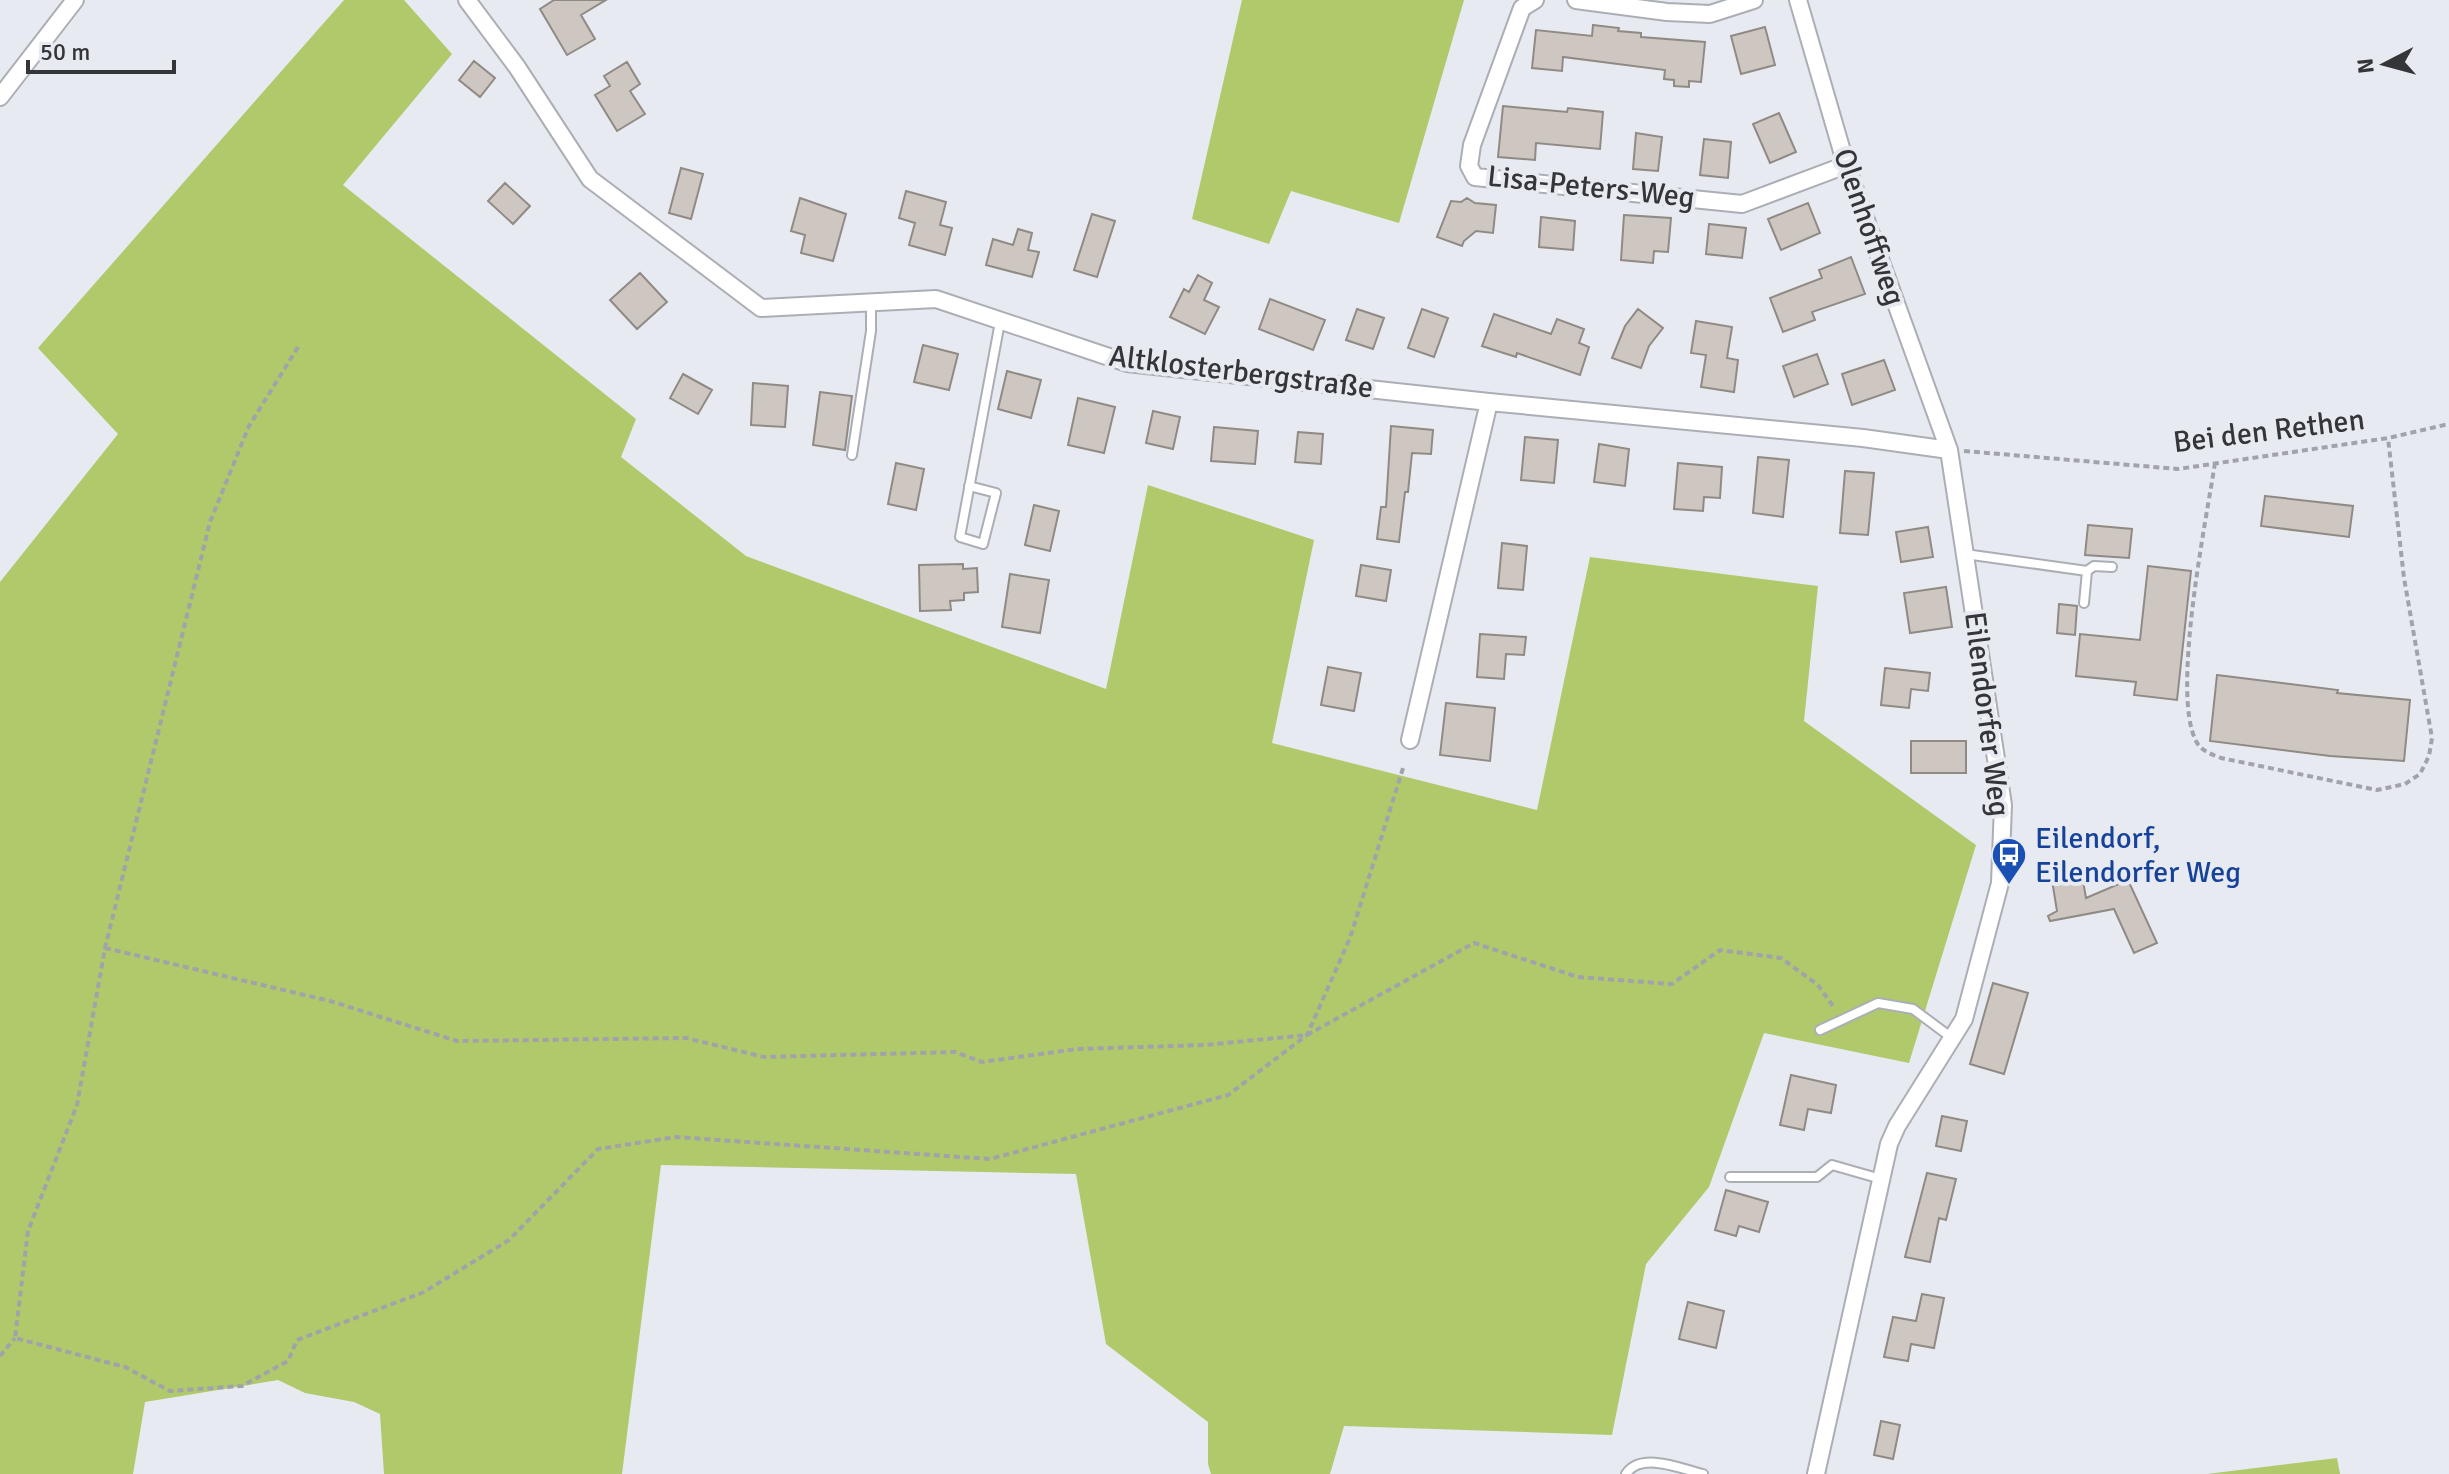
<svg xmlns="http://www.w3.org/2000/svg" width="2449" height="1474" font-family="Signika,sans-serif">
<rect width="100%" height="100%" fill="#e8eaf2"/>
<path fill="#afc96b" d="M344,0H404L452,54L343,185L636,419L621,457L746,556L1106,689L1148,485L1314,540L1272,743L1537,810L1590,557L1818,586L1804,721L1976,845L1909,1063L1764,1033L1709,1187L1646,1264L1612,1435L1344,1426L1330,1474H1211L1208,1464V1422L1106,1344L1076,1174L661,1165L622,1474H384L380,1414L354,1402L305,1393L278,1380L145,1402L133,1474H0V582L118,434L38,348Z
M1242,0H1464L1399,223L1291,191L1269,244L1192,219Z
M2337,1458L2340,1474H2207Z"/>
<path fill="#cec7c1" stroke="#908a84" stroke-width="2" d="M554,0H606L581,15L595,39L567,55L540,9Z
M1593,25L1619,28L1618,31L1641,33V37L1705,42L1701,82L1689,81V87L1674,86V80L1664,79L1665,70L1563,57L1562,71L1532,68L1536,30L1592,36Z
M1765,27L1775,65L1741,74L1731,36Z
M474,61L495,78L480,97L459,80Z
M627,62L640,84L630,91L645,114L617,131L595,95L610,86L604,76Z
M1503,106L1567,112L1568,108L1603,112L1600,149L1536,143L1535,160L1498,157Z
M1779,113L1796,152L1770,163L1753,124Z
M1636,133L1662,137L1658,171L1633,169Z
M1704,139L1731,142L1728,178L1700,175Z
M681,168L703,174L691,219L669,213Z
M505,183L530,206L513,224L488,201Z
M906,191L946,202L940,225L952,228L945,255L909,245L915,223L899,218Z
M800,198L846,214L833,261L801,253L805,235L791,231Z
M1467,198L1475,203L1496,205L1493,233L1476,231L1464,241L1462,246L1437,237L1451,201L1461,202Z
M1808,203L1820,233L1781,250L1768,219Z
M1092,214L1115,221L1097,277L1074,270Z
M1624,215L1671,218L1668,252L1654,251L1653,263L1621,260Z
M1541,217L1575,221L1573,250L1539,247Z
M1709,224L1746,228L1742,258L1706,254Z
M1018,229L1032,233L1028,250L1039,252L1032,277L986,265L993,239L1013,245Z
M1851,257L1865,294L1812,312L1815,320L1783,332L1770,298L1822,278L1819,270Z
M640,273L667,302L637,329L610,300Z
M1198,275L1212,283L1204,300L1219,307L1205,334L1170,317L1184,289L1189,292Z
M1270,299L1325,320L1313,350L1259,329Z
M1357,309L1384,318L1373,349L1346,340Z
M1422,309L1448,318L1434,357L1408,348Z
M1638,309L1663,328L1649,346L1641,368L1612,358L1625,326Z
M1494,314L1551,334L1557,319L1584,329L1579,343L1589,347L1580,375L1517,353L1516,357L1482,346Z
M1696,321L1732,327L1727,358L1738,360L1734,392L1701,387L1706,355L1691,353Z
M923,345L958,354L949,390L914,382Z
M1817,354L1828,384L1794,397L1783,366Z
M1884,360L1895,390L1852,405L1842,374Z
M1007,371L1041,380L1031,418L998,409Z
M683,374L712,390L698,414L670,398Z
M753,383L788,386L785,427L751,425Z
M820,392L852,396L845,450L813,445Z
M1078,398L1115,407L1104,453L1068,445Z
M1153,411L1180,417L1173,449L1146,443Z
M1391,426L1433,430L1431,454L1412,453L1408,492H1405L1399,542L1377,539L1381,507H1386Z
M1214,427L1258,431L1255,464L1211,461Z
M1298,432L1323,434L1321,464L1295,462Z
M1525,437L1558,440L1554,483L1521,480Z
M1599,444L1629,449L1625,486L1594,482Z
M1758,457L1789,460L1783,517L1753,513Z
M896,463L924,469L916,510L888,504Z
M1678,463L1722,467L1720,498L1704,497L1703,511L1674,509Z
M1845,471L1874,473L1868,535L1840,533Z
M2265,496L2353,506L2349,537L2261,526Z
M1034,505L1059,511L1050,551L1025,545Z
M2088,525L2132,529L2129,558L2085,555Z
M1928,527L1933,557L1901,562L1896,532Z
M1502,543L1527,546L1523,590L1498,588Z
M963,564V569L977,568L978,592L964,593V600L950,601L951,610L920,611L919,565Z
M1361,565L1391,570L1386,601L1356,596Z
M2148,566L2191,571L2177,700L2134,695L2136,682L2076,676L2080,634L2140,640Z
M1010,574L1049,580L1040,633L1002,627Z
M1946,587L1952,627L1910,633L1904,593Z
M2059,604L2077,606L2075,635L2057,633Z
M1480,634L1526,637L1524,655L1506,654L1504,679L1477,677Z
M1328,667L1361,673L1354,711L1321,705Z
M1885,668L1930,673L1928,691L1911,689L1909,708L1881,705Z
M2217,675L2338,690L2337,693L2410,700L2404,761L2330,756L2210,741Z
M1446,703L1495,708L1490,761L1440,755Z
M1911,741H1966V773H1911Z
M2081,869L2086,898L2128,880L2157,943L2134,953L2114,909L2050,921L2048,916L2057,911L2051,874Z
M1993,983L2028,993L2004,1074L1970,1064Z
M1791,1075L1836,1085L1831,1113L1808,1109L1804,1130L1780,1125Z
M1942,1116L1967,1121L1961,1151L1936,1146Z
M1927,1173L1956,1179L1946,1220L1939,1218L1930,1262L1905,1257Z
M1726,1190L1768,1202L1759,1232L1739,1226L1736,1236L1715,1230Z
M1922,1294L1944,1298L1934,1348L1911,1344L1908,1361L1884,1357L1893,1317L1916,1321Z
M1688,1302L1724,1311L1716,1348L1679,1339Z
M1881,1421L1900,1425L1893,1459L1874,1455Z"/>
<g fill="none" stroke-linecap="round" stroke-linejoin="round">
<defs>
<path id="service" d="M852,455L871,331V303
M969,486L996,493L983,544L960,537L1000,322
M1965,554L2087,571L2084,603
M2087,571L2094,566L2112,567
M1820,1030L1878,1003L1913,1009L1952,1038
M1730,1177H1817L1832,1165L1881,1179
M1626,1474C1641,1451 1682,1469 1703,1474"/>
<path id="minor" d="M467,0L517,67L590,179L761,308L936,299L1127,363L1489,402L1863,438L1949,450
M1535,0L1522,8L1472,145L1469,166L1475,177L1742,204L1846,165
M1576,0L1667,12L1710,14L1754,0
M1798,0L1846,165L1949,450L2003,805L2000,883L1964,1019L1897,1126L1889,1144L1816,1474
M0,97L75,0
M1410,740L1489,402"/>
</defs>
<use href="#service" stroke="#acaeb5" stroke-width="12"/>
<use href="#minor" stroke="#acaeb5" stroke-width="20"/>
<path stroke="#a2a3aa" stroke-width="4" stroke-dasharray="6 4" stroke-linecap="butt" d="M298,347L249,426L210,522L105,948L77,1105L28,1231L15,1338L125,1367L170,1391L242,1386L288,1361L297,1340L424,1292L509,1240L598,1149L676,1137L990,1159L1228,1095L1307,1035L1350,938L1404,765
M1964,451L2178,469L2388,438L2449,424
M2215,463C2206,521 2171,693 2196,741C2201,751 2211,754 2221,758L2377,790L2405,784L2420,774L2429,756L2432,738L2404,578L2388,438
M105,948L330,1001L457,1041L686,1038L764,1057L955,1052L982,1062L1077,1049L1205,1045L1307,1035L1474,943L1578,977L1672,984L1720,950L1781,958L1818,985L1835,1009
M0,1356L15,1338"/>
<use href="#service" stroke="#fff" stroke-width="8"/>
<use href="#minor" stroke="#fff" stroke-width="16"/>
</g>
<defs>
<symbol id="bus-pin" viewBox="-11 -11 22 30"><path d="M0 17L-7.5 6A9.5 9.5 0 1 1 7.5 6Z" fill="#1a4fb4" stroke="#e8eaf2"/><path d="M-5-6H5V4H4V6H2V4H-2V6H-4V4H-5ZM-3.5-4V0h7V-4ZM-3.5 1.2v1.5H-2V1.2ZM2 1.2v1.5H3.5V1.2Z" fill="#fff"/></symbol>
</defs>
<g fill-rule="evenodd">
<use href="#bus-pin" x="1989" y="835" width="40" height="54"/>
</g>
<g text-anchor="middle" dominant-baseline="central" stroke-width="8" stroke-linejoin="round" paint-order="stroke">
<g font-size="30" fill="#343538" stroke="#e8eaf2">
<text transform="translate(1591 187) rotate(6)">Lisa-Peters-Weg</text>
<text transform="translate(1869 227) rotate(71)">Olenhoffweg</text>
<text transform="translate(1241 372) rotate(7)">Altklosterbergstraße</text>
<text transform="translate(2269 431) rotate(-7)">Bei den Rethen</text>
<text transform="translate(1987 714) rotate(83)">Eilendorfer Weg</text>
</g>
<g font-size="30" fill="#164399" stroke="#e8eaf2" text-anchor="start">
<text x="2035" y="838">Eilendorf,<tspan x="2035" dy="34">Eilendorfer Weg</tspan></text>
</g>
</g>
<g transform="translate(2385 64) rotate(264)" stroke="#e8eaf2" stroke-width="6" paint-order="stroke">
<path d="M0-6L14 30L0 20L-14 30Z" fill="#343538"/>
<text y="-12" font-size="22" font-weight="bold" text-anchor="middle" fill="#343538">N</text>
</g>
<path d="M28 60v12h146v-12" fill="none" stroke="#343538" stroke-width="4"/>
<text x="40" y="60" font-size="24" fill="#343538" stroke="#e8eaf2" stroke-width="6" paint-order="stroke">50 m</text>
</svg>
